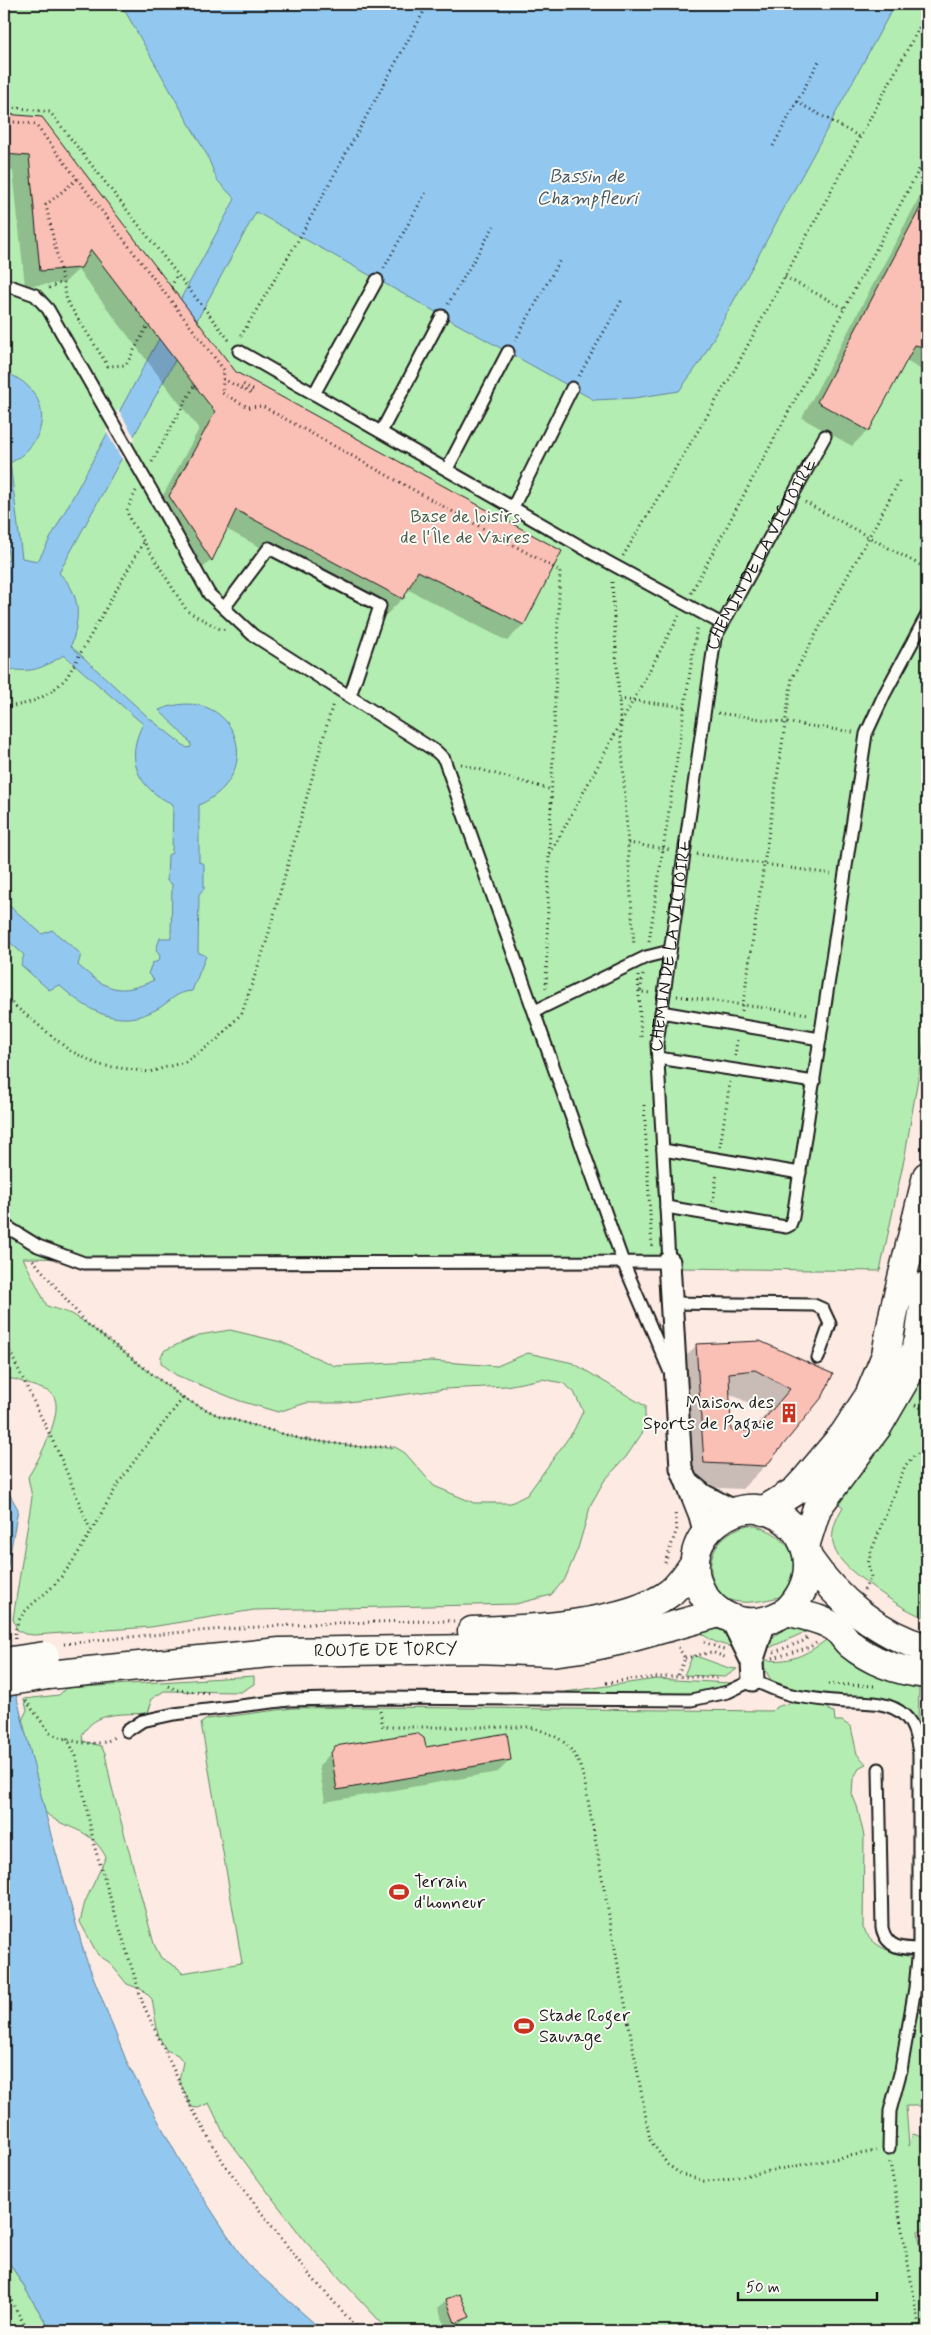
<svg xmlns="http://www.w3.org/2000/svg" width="931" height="2335" font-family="Mynerve,sans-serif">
<rect width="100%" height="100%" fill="#fceae3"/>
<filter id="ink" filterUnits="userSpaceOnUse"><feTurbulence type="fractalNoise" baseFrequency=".02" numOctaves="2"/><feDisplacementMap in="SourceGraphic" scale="10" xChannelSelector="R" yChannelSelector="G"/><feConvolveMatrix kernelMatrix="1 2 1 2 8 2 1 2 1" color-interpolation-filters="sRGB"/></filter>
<g filter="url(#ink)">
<path fill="#b3edb1" stroke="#688466" d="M4,4H927V1025L905,1155L880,1271L23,1258L47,1306L72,1314L86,1323L183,1398L217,1415L301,1439L361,1447H395L405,1453L434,1486L474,1503H511L527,1495L574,1430L583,1411L574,1392L563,1383L542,1379L506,1386L445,1389L341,1403H306L278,1412L240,1401L176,1375L161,1363V1356L165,1350L199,1335L230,1330L281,1342L335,1366L431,1361L497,1366L528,1353L573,1363L645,1406V1429L626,1457L604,1481L591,1504L578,1548L565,1579L551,1595L516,1604L254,1610L151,1627L34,1635L25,1634L17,1630L13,1619L32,1497L28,1477C37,1463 67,1409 52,1394C48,1390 39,1388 34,1386C24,1383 13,1377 4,1379Z
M927,1335V1515L923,1617C904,1609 887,1598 870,1585C840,1563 819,1546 843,1507L832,1498Z
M748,1525C787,1529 810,1565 780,1597C764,1600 744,1606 727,1599C722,1597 717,1590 715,1585C702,1556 720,1532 748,1525Z
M851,1622L927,1657L909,1663L871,1643Z
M792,1624L817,1627L764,1650L774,1636Z
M712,1627L726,1632L737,1647C722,1646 706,1640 697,1628Z
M830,1637L914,1678V1687L919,1688L918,1723C912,1715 906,1707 896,1703C867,1692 790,1700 771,1680C768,1676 766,1670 764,1666L766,1660C793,1663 809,1653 830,1637Z
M693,1655L729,1668L737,1669L725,1677L684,1675Z
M254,1676V1684L241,1692L164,1691L150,1700L151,1704L148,1713C122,1715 96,1710 82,1735L83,1741L101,1746L105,1753L111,1784L154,1944L161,1958L178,1968L182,1973L242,1963L201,1723L207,1719L293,1708L367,1707L772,1711C784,1698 812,1705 827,1707L830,1711L834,1712L835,1721H842L851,1727L857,1754L866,1764L860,1767L853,1779L852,1794L857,1806L864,1836L863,1928C882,1962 913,1947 927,1970V2106H906L909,2146L913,2134L923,2137L927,2142V2229L918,2231L927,2288V2331H389L305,2241L225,2136L209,2103L198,2108L191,2107L179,2080L183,2062L178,2055L166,2050L158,2035L152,1999L143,1990L127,1984L109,1962L98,1955L80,1922L85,1902L106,1857C88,1824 66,1832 45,1812L22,1720L27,1710L24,1699L59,1695L66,1688Z
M656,1679L731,1683C694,1701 648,1694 608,1694C594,1694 578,1696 565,1692Z
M4,2254L51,2331H4Z"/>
<path fill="#92c8f0" stroke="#63839b" d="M121,4H895L701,361L679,391L634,398L594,400L256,212L59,573C82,594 80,619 71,646L149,718L187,748L191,747V743L159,710C233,680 271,772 199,805V862L204,864V889L199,894L198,952L206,956L192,991C176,992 172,1000 159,1008C119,1031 88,1011 59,985L49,990L21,965L24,955L4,937V901L42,934L52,930L81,954L78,965C105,989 119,997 154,980L148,974L152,963L159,961L160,956L156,950L160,938H171L172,884L167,881L168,855L172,853L173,804C138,789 124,759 143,724L64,655C41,669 31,674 4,668V562L9,560L4,519V372C52,389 54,439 10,463L22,558L38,561L235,199L217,180L207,155Z
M4,1485L18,1509L4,1588Z
M4,1646L51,1835L85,1956L128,2065L185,2170L246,2263L323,2331H51L4,2254Z"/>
<path fill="#fceae3" d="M118,409L135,438L123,461L106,431Z"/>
<path fill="#0003" fill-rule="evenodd" d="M4,115L41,118L235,373L523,625L507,641L407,589L402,599L386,615L226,529L211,560L195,576L154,512L199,429L78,270L64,283L25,286L13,171L4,170Z
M927,183V373L906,361L868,430L852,446L802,418Z
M697,1345L832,1375L765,1466L742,1489L681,1486L674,1368ZM728,1393L768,1412L751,1432L730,1431Z
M336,1747L425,1748L510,1760L498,1772L325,1802L319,1766Z
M460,2295L469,2316L461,2324L447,2330L438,2308L446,2300Z"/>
<path fill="#fabfb5" stroke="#1c1c1c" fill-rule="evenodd" d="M4,114L42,117L236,372L562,551L524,625L418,571L403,599L236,510L212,561L169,496L215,412L91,250L81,268L40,271L29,156L4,154Z
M927,195V348L915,345L869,431L817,402Z
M760,1341L833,1374L823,1396L766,1466L704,1463L696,1344ZM755,1370L790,1389L754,1431L731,1430L729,1373Z
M417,1733L424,1738L426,1747L507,1733L511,1760L337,1790L331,1753L335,1746Z
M460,2294L470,2317L455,2323L446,2299Z"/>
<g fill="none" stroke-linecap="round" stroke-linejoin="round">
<defs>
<g id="service">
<path d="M239,351L606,561L722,624"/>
<path d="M314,394L377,280"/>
<path d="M381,432L442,316"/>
<path d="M447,469L508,352"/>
<path d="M513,507L572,388"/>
<path d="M162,509L209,594L253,635L437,752L444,759L623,1262L670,1372"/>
<path d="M224,608L269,548L380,606L350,696"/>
<path d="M535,1011L646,957L670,951"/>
<path d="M661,1012L820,1039"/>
<path d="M658,1058L814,1082"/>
<path d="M663,1150L800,1173"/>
<path d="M666,1207L786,1227L790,1225L793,1217L866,734L884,695L927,615"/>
<path id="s1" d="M4,1225L38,1246L84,1263L669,1262L657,1043L715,638L825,436"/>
<path d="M671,1303L814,1305L823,1309L830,1324L818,1358"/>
<path d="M127,1731L142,1721L174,1714L289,1700L378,1698L691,1700L728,1692L753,1680C767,1686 780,1693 796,1696C809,1698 821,1700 834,1701C856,1704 886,1698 904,1715C915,1725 917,1740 919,1754V1948L915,1988L901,2070L890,2111L889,2148"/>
<path d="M879,1769L882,1928C888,1952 907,1948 927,1949"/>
</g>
<path id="minor" d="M669,1262L681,1468L700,1516L705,1535
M687,1482L703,1495L736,1512
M731,1619L752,1662
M753,1680L752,1662L765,1622"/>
<path id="tertiary" d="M763,1511L795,1491L807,1478L844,1434L869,1396L886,1355L894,1311L927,1176
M805,1546L817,1508L878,1426L907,1376L919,1340L927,1285"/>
<g id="secondary">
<path d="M808,1558C836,1599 879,1635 927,1648"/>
<path d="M787,1611C844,1554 773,1478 717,1522C660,1567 722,1653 787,1611C803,1616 821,1618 834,1627C841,1631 844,1639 850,1644C873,1663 898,1671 927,1674"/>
<path d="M472,1631C525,1630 629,1625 671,1592C681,1583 688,1573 695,1562"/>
<path id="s2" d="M48,1675L280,1652L477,1649L552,1652L589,1647L622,1640L719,1613"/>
</g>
</defs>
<use href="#service" stroke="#1c1c1c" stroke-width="15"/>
<use href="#minor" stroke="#1c1c1c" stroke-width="25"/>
<use href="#tertiary" stroke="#1c1c1c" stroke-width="31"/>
<use href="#secondary" stroke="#1c1c1c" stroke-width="31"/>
<path stroke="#1c1c1c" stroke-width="3" stroke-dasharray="1 4" stroke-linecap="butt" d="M797,102L860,137
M4,106L50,112L229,340
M4,121L35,124L224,370L222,393L248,407L262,406L560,571L549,856L546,990
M773,146L819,61
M77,179L46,205L67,301L108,366L126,365L148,325
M384,268L427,190
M785,277L844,308
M171,287L177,275
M49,288L62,282
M448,304L494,226
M241,336L300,237L428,4
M515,341L560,260
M579,376L623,298
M223,379L251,393L253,390L241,383
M152,462L194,386
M136,491L127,510L129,518L187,611L222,630L225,629
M805,502L927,569
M623,556L735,369L927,13
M612,582L634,947
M691,593L927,155
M619,699L687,707
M4,707C30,705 49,697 67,677L144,541
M718,713L853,732
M461,764L552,790
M628,843L671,850
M550,854L679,616
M697,854L831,874
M649,941L697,626
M643,975L640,992L651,993
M638,976L641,1037
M677,996L809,1014
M4,997L69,1050L99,1065L149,1072L185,1062L217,1040L242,1013L266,943L333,703
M742,1011L792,678L901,478
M735,1056L737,1040
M644,1105L652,1249
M720,1147L730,1082
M713,1202L717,1173
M33,1260L86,1323L183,1398L217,1415L301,1439L361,1447H395
M4,1343L10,1352L60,1456L90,1529
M915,1405L927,1411
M665,1563L677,1529L675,1512
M864,1590L871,1577L868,1564L871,1552L905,1466L913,1457L927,1448
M926,1625L927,1590
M15,1639C13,1612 41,1600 56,1583C83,1552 99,1514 121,1480C140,1452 162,1426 183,1398
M704,1642L724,1650
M64,1644C194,1629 323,1621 454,1621
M774,1652L804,1641L807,1638
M685,1658L712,1652L727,1658
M773,1658L810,1647L816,1643
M678,1675L685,1658L678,1647
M606,1683C646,1677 676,1675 717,1678
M828,1684L874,1686
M168,1686L177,1690L210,1693
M26,1701L50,1733C66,1741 101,1750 115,1736
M380,1711L383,1727H529C564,1736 577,1748 585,1784L650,2140L668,2165L681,2174L704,2181L721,2180L876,2151
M922,1714V1695
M67,1738L76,1756L94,1845L143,2004L191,2107L225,2165L307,2272L360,2331
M890,2162L920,2331
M4,2288L28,2331"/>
<use href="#service" stroke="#fdfcf7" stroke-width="11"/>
<use href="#minor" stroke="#fdfcf7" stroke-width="21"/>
<use href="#tertiary" stroke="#fdfcf7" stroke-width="28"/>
<use href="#secondary" stroke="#fdfcf7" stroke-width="28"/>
<defs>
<path id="service-bridge" d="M4,284L35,295L48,309L162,509"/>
<path id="secondary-bridge" d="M4,1662L45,1656
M4,1682L48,1675"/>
</defs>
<use href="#service-bridge" stroke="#1c1c1c" stroke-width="15" stroke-linecap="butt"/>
<use href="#secondary-bridge" stroke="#1c1c1c" stroke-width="31" stroke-linecap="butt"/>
<use href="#service-bridge" stroke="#fdfcf7" stroke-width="11"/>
<use href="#secondary-bridge" stroke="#fdfcf7" stroke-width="28"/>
</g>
</g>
<defs>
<symbol id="building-bare" viewBox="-9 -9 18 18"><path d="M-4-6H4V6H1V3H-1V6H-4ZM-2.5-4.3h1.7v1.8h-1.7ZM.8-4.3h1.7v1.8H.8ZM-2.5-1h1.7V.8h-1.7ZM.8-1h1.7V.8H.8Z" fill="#c8321e" stroke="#fdfcf7" stroke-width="2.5" paint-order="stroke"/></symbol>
<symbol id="stadium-bare" viewBox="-9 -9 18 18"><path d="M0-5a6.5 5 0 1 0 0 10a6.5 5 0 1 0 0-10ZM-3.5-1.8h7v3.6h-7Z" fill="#c8321e" stroke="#fdfcf7" stroke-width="2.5" paint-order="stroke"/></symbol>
</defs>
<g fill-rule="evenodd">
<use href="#building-bare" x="775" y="1399" width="28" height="28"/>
<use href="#stadium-bare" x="385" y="1878" width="28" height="28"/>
<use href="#stadium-bare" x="510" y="2012" width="28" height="28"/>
</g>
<g text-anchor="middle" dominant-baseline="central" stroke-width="4" stroke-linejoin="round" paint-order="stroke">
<g font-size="18" fill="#495b49" stroke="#fdfcf7">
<text x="465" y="517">Base de loisirs<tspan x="465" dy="21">de l'Île de Vaires</tspan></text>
</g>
<g font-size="18" fill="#1c1c1c" stroke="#fdfcf7">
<text stroke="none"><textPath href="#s1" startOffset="1398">CHEMIN DE LA VICTOIRE</textPath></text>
<text stroke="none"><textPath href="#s1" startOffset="992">CHEMIN DE LA VICTOIRE</textPath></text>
<text stroke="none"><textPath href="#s2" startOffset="339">ROUTE DE TORCY</textPath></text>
</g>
<g font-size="18" fill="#1c1c1c" stroke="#fdfcf7" text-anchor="start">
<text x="774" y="1403" text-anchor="end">Maison des<tspan x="774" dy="21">Sports de Pagaie</tspan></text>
<text x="414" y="1882">Terrain<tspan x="414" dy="21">d'honneur</tspan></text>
<text x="539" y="2016">Stade Roger<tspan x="539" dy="21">Sauvage</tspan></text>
</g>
<g font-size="19" font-style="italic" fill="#455866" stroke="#fdfcf7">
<text x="587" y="176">Bassin de<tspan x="587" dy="22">Champfleuri</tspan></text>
</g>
</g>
<rect width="931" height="2335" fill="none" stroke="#fdfcf7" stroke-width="20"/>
<rect x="10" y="10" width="911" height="2315" fill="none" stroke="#1c1c1c" stroke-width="2" filter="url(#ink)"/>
<path d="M738 2292v8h139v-8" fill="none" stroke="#1c1c1c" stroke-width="2.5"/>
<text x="746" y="2292" font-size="15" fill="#1c1c1c" stroke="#fdfcf7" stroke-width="4" paint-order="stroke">50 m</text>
</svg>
